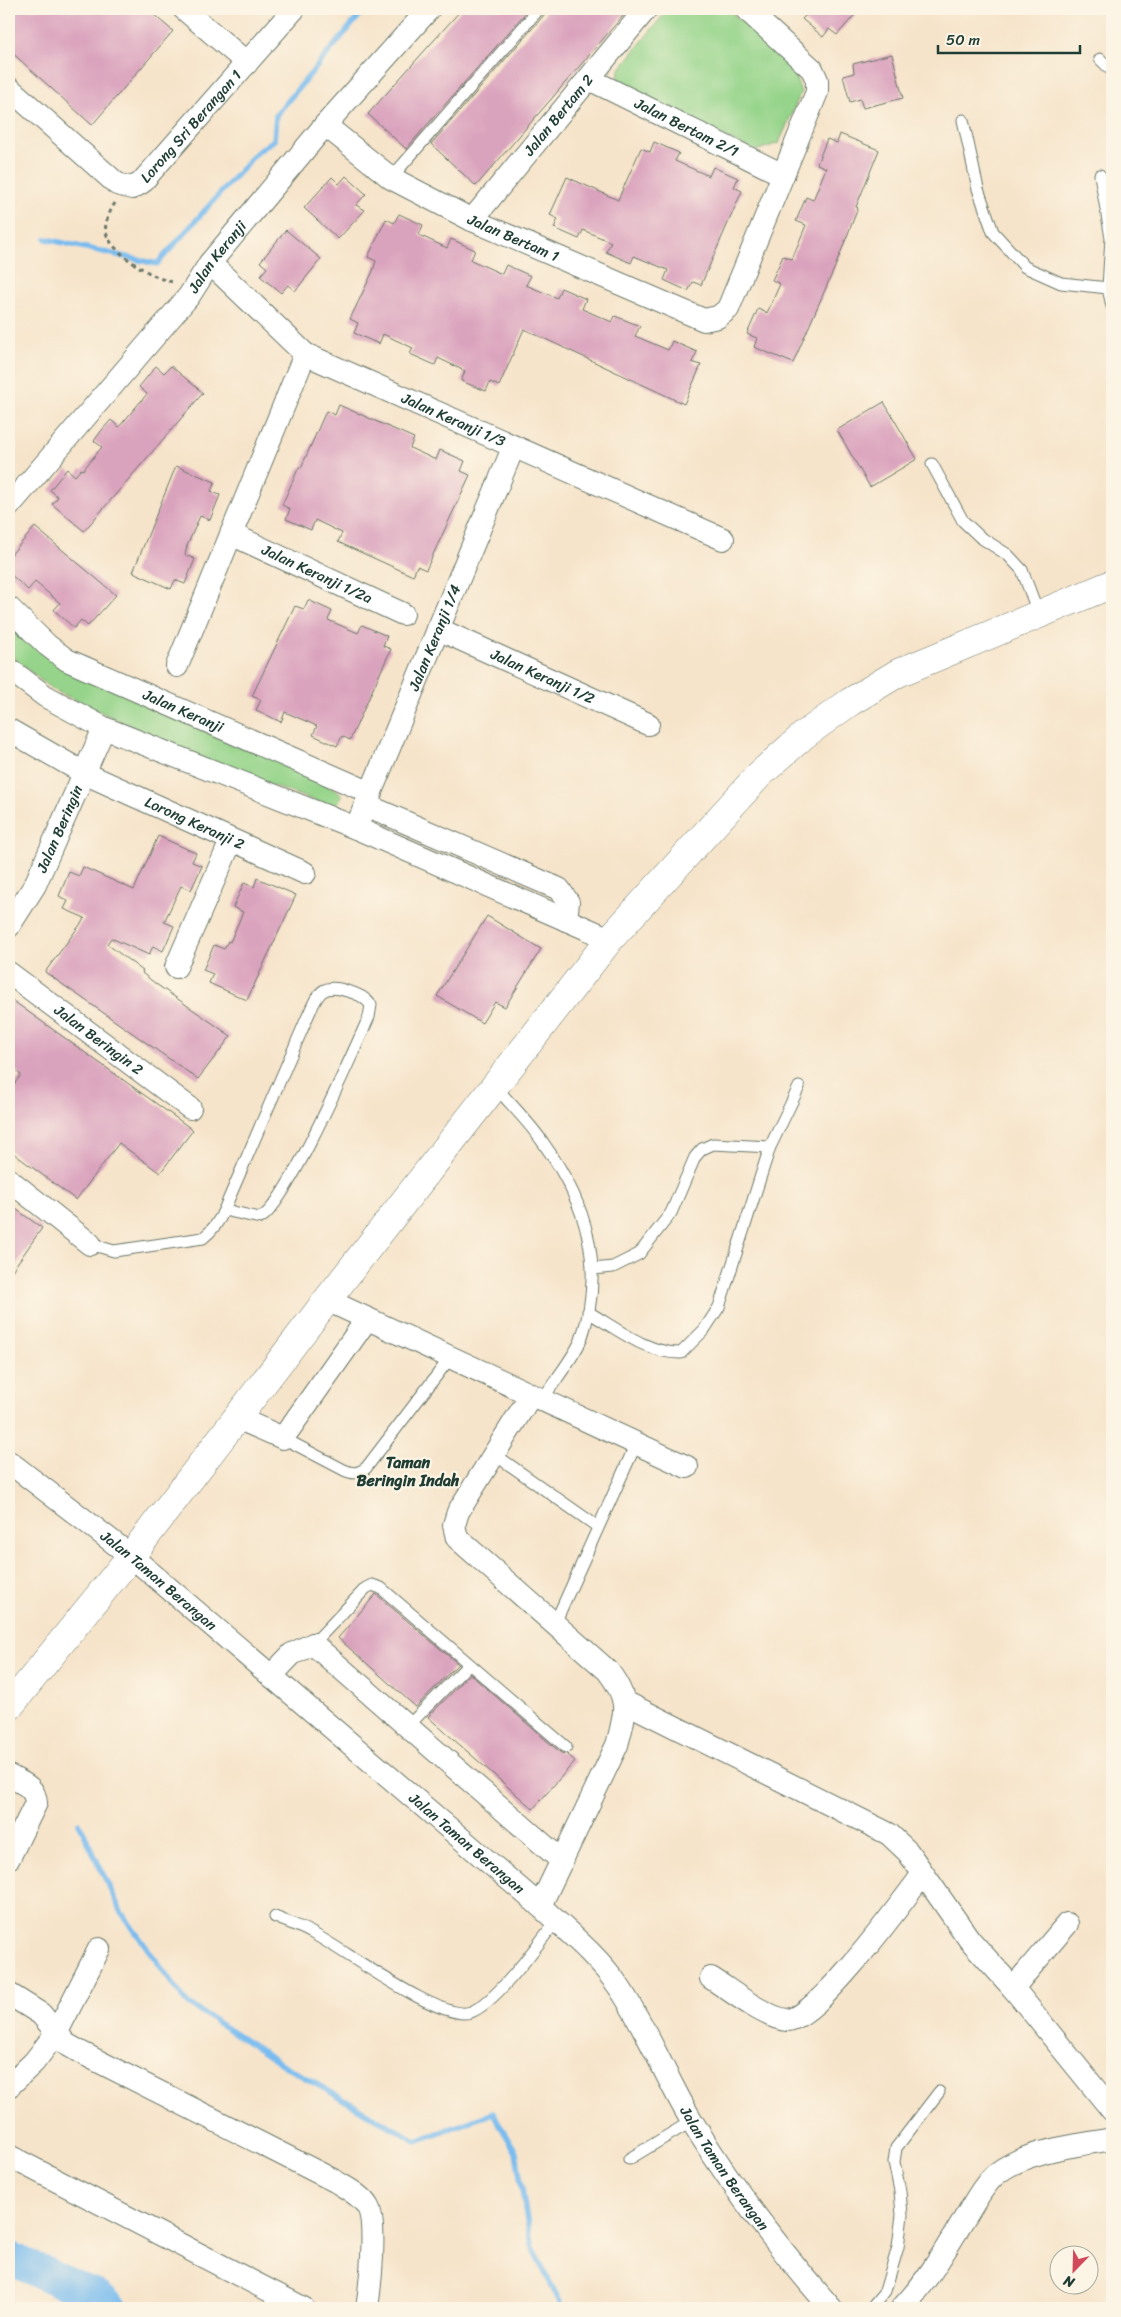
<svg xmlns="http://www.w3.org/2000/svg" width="1121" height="2317" font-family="Sriracha,sans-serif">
<rect width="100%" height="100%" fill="#fcf5e5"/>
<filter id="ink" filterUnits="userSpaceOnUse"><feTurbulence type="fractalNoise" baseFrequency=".02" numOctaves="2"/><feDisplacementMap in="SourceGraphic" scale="10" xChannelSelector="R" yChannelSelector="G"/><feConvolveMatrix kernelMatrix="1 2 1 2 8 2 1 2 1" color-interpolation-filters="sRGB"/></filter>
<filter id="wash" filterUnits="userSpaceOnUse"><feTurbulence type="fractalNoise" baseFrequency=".0096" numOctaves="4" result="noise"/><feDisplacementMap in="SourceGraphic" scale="20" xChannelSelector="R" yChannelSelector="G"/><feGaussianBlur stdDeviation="1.12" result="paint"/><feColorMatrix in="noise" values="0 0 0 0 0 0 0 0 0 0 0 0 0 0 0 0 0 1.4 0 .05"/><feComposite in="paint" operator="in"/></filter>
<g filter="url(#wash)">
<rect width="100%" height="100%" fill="#f6e4ca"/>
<path fill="#95d48a" stroke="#5a885f" d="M668,9H727L789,61L801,92L779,143L755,151L618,89L619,70Z
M9,618L338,791L342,796L338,803L332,807L212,764L52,689L9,654Z"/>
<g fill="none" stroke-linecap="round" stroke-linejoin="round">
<path stroke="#79bcef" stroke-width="5.5" d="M46,239L157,264L256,153L274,140L276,115L365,9
M79,1823L121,1912L186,2002L283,2065L416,2141L493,2113L516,2152L531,2245L563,2308"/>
<path stroke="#79bcef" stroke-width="34" d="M9,2258L99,2298L110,2308"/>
</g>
<g id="blocks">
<path fill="#daa3bd" d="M9,9H147L173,31L92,125L9,50Z
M462,9H529L406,149L368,114Z
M546,9H629L476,186L431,144L545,14Z
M812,9H860L837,35L829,29L823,37L802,19Z
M892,54L903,98L863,108L860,99L850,102L843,76L854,73L853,64Z
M840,134L879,150L856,207L858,208L835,267L793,363L754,347L757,338L747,334L758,309L767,313L780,284L772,280L783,256L792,259L806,225L796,221L806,197L813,200L826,168L817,164L827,139L837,143Z
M654,142L679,153L675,161L709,176L713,167L738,178L734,187L742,191L701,285L693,282L688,291L664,280L668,270L634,256L631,263L606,252L611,242L583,230L579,239L554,228L558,219L550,215L567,177L618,200L641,148L650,152Z
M346,176L366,194L356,205L365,210L338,239L304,208L332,177L339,184Z
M399,214L423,225L419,235L447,248L451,239L475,250L471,260L502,274L506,265L531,276L526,285L557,298L561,288L586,299L582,309L612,322L615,316L640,326L635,336L668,350L672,341L697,352L692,362L701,365L684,404L524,329L499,386L490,382L486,391L461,381L465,371L438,358L435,365L410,354L413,348L383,334L379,344L354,333L358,323L350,319L373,271L376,261L368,257L386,219L394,223Z
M286,230L321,259L295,291L288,285L281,293L260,276L267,268L260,262Z
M156,366L164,373L171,366L203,393L84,531L52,504L58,497L50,490L67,469L75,476L81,469L83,470L102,447L94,441L102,430L111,420L119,427L147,394L139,387Z
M884,402L917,459L870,487L837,430Z
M339,405L414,438L410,448L436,460L440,450L465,461L461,471L470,475L426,570L417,566L413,576L338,542L342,533L315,520L311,530L286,519L290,509L282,505L299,467L301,468L326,411L335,415Z
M176,466L215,482L211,491L220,495L210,520L200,516L187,546L185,555L195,559L185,584L175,580L171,589L133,572Z
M35,527L116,595L88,626L81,620L74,628L54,610L60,603L35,582L28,590L9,573V557Z
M308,600L332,611L328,620L358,633L362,625L387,636L383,646L391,649L350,740L342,736L337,746L313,735L317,726L285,712L281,722L256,710L261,700L252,696L295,606L304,609Z
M158,836L196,853L192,862L202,866L191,890L181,886L164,922L174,926L163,951L153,946L149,955L111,938L107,944L143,971L142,973L156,984L231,1036L198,1079L45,972L85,918L64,909L68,901L59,896L69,872L79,876L83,867L134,890Z
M257,878L296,895L247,1000L209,983L213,974L203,970L214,945L224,949L228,941L230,942L243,912L233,907L244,883L254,887Z
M487,916L541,949L505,1007L495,1002L482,1023L437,996Z
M9,998L193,1130L160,1173L119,1143L76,1200L9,1150V1091L21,1075L9,1066Z
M9,1204L42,1228L9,1275Z
M376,1594L458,1664L416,1707L338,1638Z
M470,1674L561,1753L567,1754L575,1761L533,1809L428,1717Z"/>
</g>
</g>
<g filter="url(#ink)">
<use href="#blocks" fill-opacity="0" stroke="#6a7768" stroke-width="1"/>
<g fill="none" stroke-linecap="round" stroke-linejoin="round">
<defs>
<path id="service" d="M1100,59L1112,71
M963,120L978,189L993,232L1025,267L1061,283L1108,288L1112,306
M1100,175L1111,238L1108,288
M391,178L539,9
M932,464L963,521L980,537L1008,555L1022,570L1039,615
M495,1086C511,1105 530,1123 544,1144C587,1204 606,1268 581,1340C574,1357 553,1383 542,1400
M90,1244L114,1251L203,1238C213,1230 219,1222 224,1210L307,1018C317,996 320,982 347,991C356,993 365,997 371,1005L369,1017C354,1050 286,1207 260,1218L224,1210
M593,1269L613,1267L639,1254L671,1213L695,1157L702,1149L713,1144L770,1147
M588,1312C616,1328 648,1354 681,1353L704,1330L719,1307L770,1147L799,1087
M283,1438L344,1470C353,1474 357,1474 366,1468L450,1358
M494,1454L598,1527
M555,1623L636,1444
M313,1644L366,1588L372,1585L381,1588L566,1747
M407,1727L469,1664
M275,1917C287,1922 299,1926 310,1932C341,1947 441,2023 471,2012C498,2001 537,1945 556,1921
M629,2159L692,2121
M871,2308L885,2291L898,2247L902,2215L900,2191L894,2162L896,2148L939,2092"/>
<g id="minor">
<path d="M184,9L247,63"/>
<path id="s1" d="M589,79L783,175"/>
<path id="s2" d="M9,88L117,184L132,188L141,183L294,9"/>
<path id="s3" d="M325,125L391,178L472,220L704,320L718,317L728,309L817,92V80L812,69L746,9"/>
<path id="s4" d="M472,220L646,9"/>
<path id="s5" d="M210,263L305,354L723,539"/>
<path id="s6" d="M9,506L189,296L210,263L325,125L429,9"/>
<path id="s7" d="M231,534L403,614"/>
<path id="s8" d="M9,608L47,645L67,660L371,793"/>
<path id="s9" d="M438,629L648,724"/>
<path d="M177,666L305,354"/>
<path d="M9,669L45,696L104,728L356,828L610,939"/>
<path id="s10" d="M9,730L84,773L305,873"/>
<path d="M366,805L559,889L568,902L566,920"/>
<path id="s11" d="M356,828L513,448"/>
<path id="s12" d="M9,926L35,885L104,728"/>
<path d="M176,967L231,841"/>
<path id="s13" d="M9,973L190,1108"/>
<path d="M9,1180L90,1244"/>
<path d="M327,1300L687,1467"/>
<path d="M531,1395L458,1512L454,1525L457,1538L608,1671C630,1700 626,1711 617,1745L540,1906"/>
<path d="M237,1418L283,1438L367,1319"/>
<path id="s14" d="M9,1462L131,1556L540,1906C567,1931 598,1956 619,1987C648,2030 666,2079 693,2123C733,2189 780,2250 831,2308"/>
<path d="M271,1676L292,1654L313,1644L562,1861"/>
<path d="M625,1702L889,1834L908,1852L969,1939L1013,1988L1112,2110"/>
<path d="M9,1776C22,1783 35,1786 36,1803L9,1858"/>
<path d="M711,1978C730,1990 765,2018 787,2020C816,2021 904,1899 923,1874"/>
<path d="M1013,1988L1067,1924"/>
<path d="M9,1994L41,2014L66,2044L80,2052L335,2181C346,2188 361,2195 368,2207C377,2224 370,2288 367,2308"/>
<path d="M9,2086L34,2062L57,2032L99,1949"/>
<path d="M9,2156L303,2308"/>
<path d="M902,2308C926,2283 943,2254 961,2224C972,2208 981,2187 996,2174C1027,2150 1075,2146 1112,2139"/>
</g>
<path id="tertiary" d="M9,1707L131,1556L327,1300L610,939L759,775L804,735L850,702L898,673L1112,584"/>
</defs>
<use href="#service" stroke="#6a7768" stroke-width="13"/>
<use href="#minor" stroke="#6a7768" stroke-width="24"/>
<use href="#tertiary" stroke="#6a7768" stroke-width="29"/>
<path stroke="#6a7768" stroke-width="3" stroke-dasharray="4 4" stroke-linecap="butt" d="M115,203C110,211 104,222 106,232C109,251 156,281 174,282"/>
<use href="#service" stroke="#fff" stroke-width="11"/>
<use href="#minor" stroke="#fff" stroke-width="22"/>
<use href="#tertiary" stroke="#fff" stroke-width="28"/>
</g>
</g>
<g text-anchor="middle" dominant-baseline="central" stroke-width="4.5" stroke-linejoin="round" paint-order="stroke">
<g font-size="15" fill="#1f3d34" stroke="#fcf5e5">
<text stroke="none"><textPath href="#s4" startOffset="136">Jalan Bertam 2</textPath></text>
<text stroke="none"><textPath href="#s2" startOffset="246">Lorong Sri Berangan 1</textPath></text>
<text stroke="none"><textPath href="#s1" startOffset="109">Jalan Bertam 2/1</textPath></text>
<text stroke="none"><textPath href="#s3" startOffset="221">Jalan Bertam 1</textPath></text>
<text stroke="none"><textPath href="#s6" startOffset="325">Jalan Keranji</textPath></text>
<text stroke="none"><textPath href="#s5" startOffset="294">Jalan Keranji 1/3</textPath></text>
<text stroke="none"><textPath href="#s7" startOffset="95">Jalan Keranji 1/2a</textPath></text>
<text stroke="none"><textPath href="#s11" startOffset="206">Jalan Keranji 1/4</textPath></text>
<text stroke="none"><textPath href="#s9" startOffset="115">Jalan Keranji 1/2</textPath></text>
<text stroke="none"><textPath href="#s8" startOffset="205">Jalan Keranji</textPath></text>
<text stroke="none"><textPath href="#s10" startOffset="208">Lorong Keranji 2</textPath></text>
<text stroke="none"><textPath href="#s12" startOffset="110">Jalan Beringin</textPath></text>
<text stroke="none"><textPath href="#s13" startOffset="112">Jalan Beringin 2</textPath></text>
<text stroke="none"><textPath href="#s14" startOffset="191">Jalan Taman Berangan</textPath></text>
<text stroke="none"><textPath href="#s14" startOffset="596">Jalan Taman Berangan</textPath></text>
<text stroke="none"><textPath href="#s14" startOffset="1016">Jalan Taman Berangan</textPath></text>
</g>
<g font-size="16" font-weight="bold" fill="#1f3d34" stroke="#fcf5e5">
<text x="408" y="1462">Taman<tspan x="408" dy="18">Beringin Indah</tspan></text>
</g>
</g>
<rect width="1121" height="2317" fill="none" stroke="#fcf5e5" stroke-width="30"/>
<g transform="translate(1074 2270) rotate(203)"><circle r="24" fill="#fcf5e5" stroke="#a4ab9e"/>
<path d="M0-4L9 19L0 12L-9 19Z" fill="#d1495b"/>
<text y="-8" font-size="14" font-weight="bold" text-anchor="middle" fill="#1f3d34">N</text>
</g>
<path d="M938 45v8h142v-8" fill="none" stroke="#1f3d34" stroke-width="2.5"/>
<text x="946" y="45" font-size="15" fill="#1f3d34" stroke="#fcf5e5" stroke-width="4" paint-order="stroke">50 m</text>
</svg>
